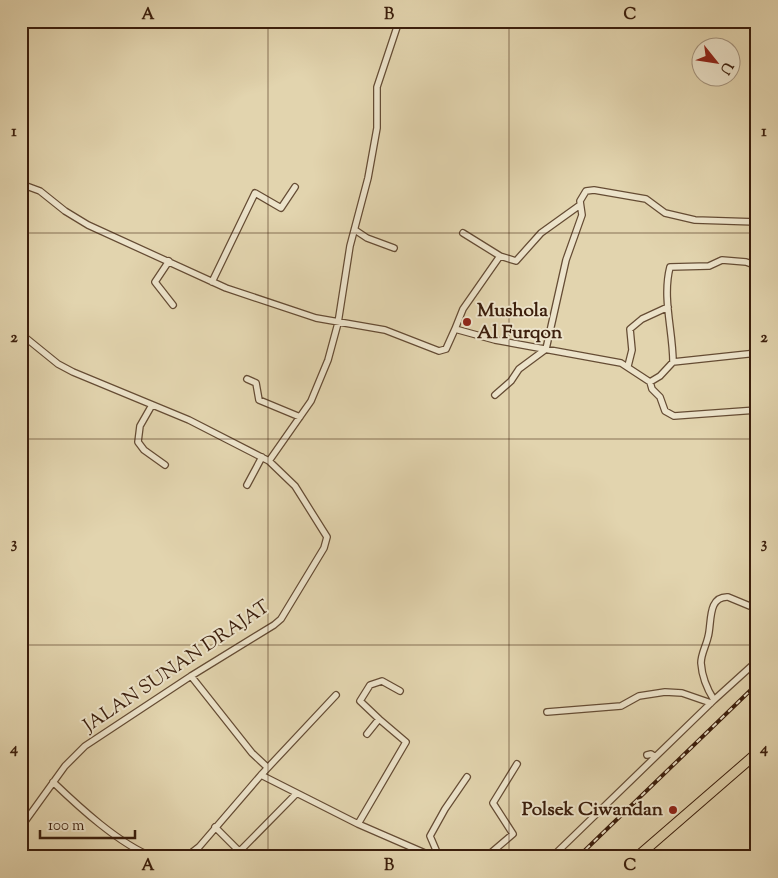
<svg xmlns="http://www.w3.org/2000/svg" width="778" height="878" font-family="'Sorts Mill Goudy',serif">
<rect width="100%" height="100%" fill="#e2d4ae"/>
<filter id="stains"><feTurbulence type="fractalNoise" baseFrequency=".004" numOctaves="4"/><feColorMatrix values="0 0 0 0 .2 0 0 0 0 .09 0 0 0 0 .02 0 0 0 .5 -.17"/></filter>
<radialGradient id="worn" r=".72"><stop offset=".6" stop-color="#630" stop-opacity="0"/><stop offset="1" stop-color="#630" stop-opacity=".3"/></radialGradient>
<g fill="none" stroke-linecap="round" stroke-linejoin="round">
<defs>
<path id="minor" d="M21,184L40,191L65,211L88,225L226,288L316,318L385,330L439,351L446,349L455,329L495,340L621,363L650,382L660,376L673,362L757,353
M355,230L367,238L394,248
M463,233L500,256
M169,261L155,282L173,305
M212,282L255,193L281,208L295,187
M455,329L463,309L500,256L516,261L541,233L580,205
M21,334L58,364L73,372L189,420L269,461L295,486L327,537L324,548L281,619L274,625L191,676L85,746L65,766L21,827
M673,362C673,331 662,298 670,267L709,266L722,260L746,262L757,266
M628,366L632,350L630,329L642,319L668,307
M247,379L256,383L259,400L300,417
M650,382L652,389L660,397L665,411L674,416L757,410
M495,395L511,381L519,369L546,349L566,260L582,215L580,201L586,191L594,190L646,199L665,213L695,220L757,222
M152,405L140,426L138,442L144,450L165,465
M269,461L311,401L328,360L338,323L350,246L368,178L377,128V87L399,21
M247,485L262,457
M191,676L252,753L267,767
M714,700C707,689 702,677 701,663C701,654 706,646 708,637C712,624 707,596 728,597L757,609
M547,712L621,706L639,696L665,692L682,693L711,703
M379,719L360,701L370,685L382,681L400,691
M647,755L651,754L655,757
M261,775L336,695
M53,782C79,807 119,844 153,857
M358,824L406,742L379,719L367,734
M215,827L239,851
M186,857L199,847L261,775L358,824L434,857
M234,857L296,794
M439,857L430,836L445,809L467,777
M486,857L513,834L493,803L517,764
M552,857L714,700L757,661"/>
<path id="trunk" d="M637,857L757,753"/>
</defs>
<use href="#minor" stroke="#654c34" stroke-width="8"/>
<use href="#trunk" stroke="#3b1e0c" stroke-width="11"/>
<use href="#minor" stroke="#ece3ca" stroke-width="5.5"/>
<use href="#trunk" stroke="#e2d4ae" stroke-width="9"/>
<defs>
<path id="rail" d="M578,857L757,684"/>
</defs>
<use href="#rail" stroke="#3b1e0c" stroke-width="4"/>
<use href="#rail" stroke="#ece3ca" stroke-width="2" stroke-dasharray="5.5" stroke-linecap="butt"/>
</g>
<path fill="none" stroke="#3b1e0c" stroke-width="1" stroke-opacity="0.55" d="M268,21V857M509,21V857M21,233H757M21,439H757M21,645H757"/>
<g fill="#8f2418" stroke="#ece3ca" stroke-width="2">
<circle cx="467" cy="322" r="5"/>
<circle cx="673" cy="810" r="5"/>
</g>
<g text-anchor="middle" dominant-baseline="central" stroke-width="4" stroke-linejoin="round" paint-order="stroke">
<g font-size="19" font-weight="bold" fill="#3b1e0c" stroke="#ece3ca" text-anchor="start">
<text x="477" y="311">Mushola<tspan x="477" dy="22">Al Furqon</tspan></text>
<text x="663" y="810" text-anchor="end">Polsek Ciwandan</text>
</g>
<g font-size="19" fill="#3b1e0c" stroke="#ece3ca">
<text transform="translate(177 667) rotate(-34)">JALAN SUNAN DRAJAT</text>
</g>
</g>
<rect width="778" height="878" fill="none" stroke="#e2d4ae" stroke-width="55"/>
<g transform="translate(716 62) rotate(120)"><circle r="24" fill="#ece3ca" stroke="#a5947e"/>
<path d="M0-4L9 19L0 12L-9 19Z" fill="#8f2418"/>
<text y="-8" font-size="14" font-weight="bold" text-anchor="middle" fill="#3b1e0c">U</text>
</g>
<path d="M40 830v8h95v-8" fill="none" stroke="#3b1e0c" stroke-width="2.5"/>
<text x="48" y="830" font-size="15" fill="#3b1e0c" stroke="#ece3ca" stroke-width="4" paint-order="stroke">100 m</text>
<rect x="28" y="28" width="722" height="822" fill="none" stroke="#3b1e0c" stroke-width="2"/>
<g font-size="16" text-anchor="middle" font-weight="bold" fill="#3b1e0c">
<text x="148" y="19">A</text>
<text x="389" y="19">B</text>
<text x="630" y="19">C</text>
<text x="14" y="136">1</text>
<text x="764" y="136">1</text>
<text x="14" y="342">2</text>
<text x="764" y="342">2</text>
<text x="14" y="548">3</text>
<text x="764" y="548">3</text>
<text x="14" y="753">4</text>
<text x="764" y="753">4</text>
<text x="148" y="870">A</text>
<text x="389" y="870">B</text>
<text x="630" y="870">C</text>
</g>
<rect width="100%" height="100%" filter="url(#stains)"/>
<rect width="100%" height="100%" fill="url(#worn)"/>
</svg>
